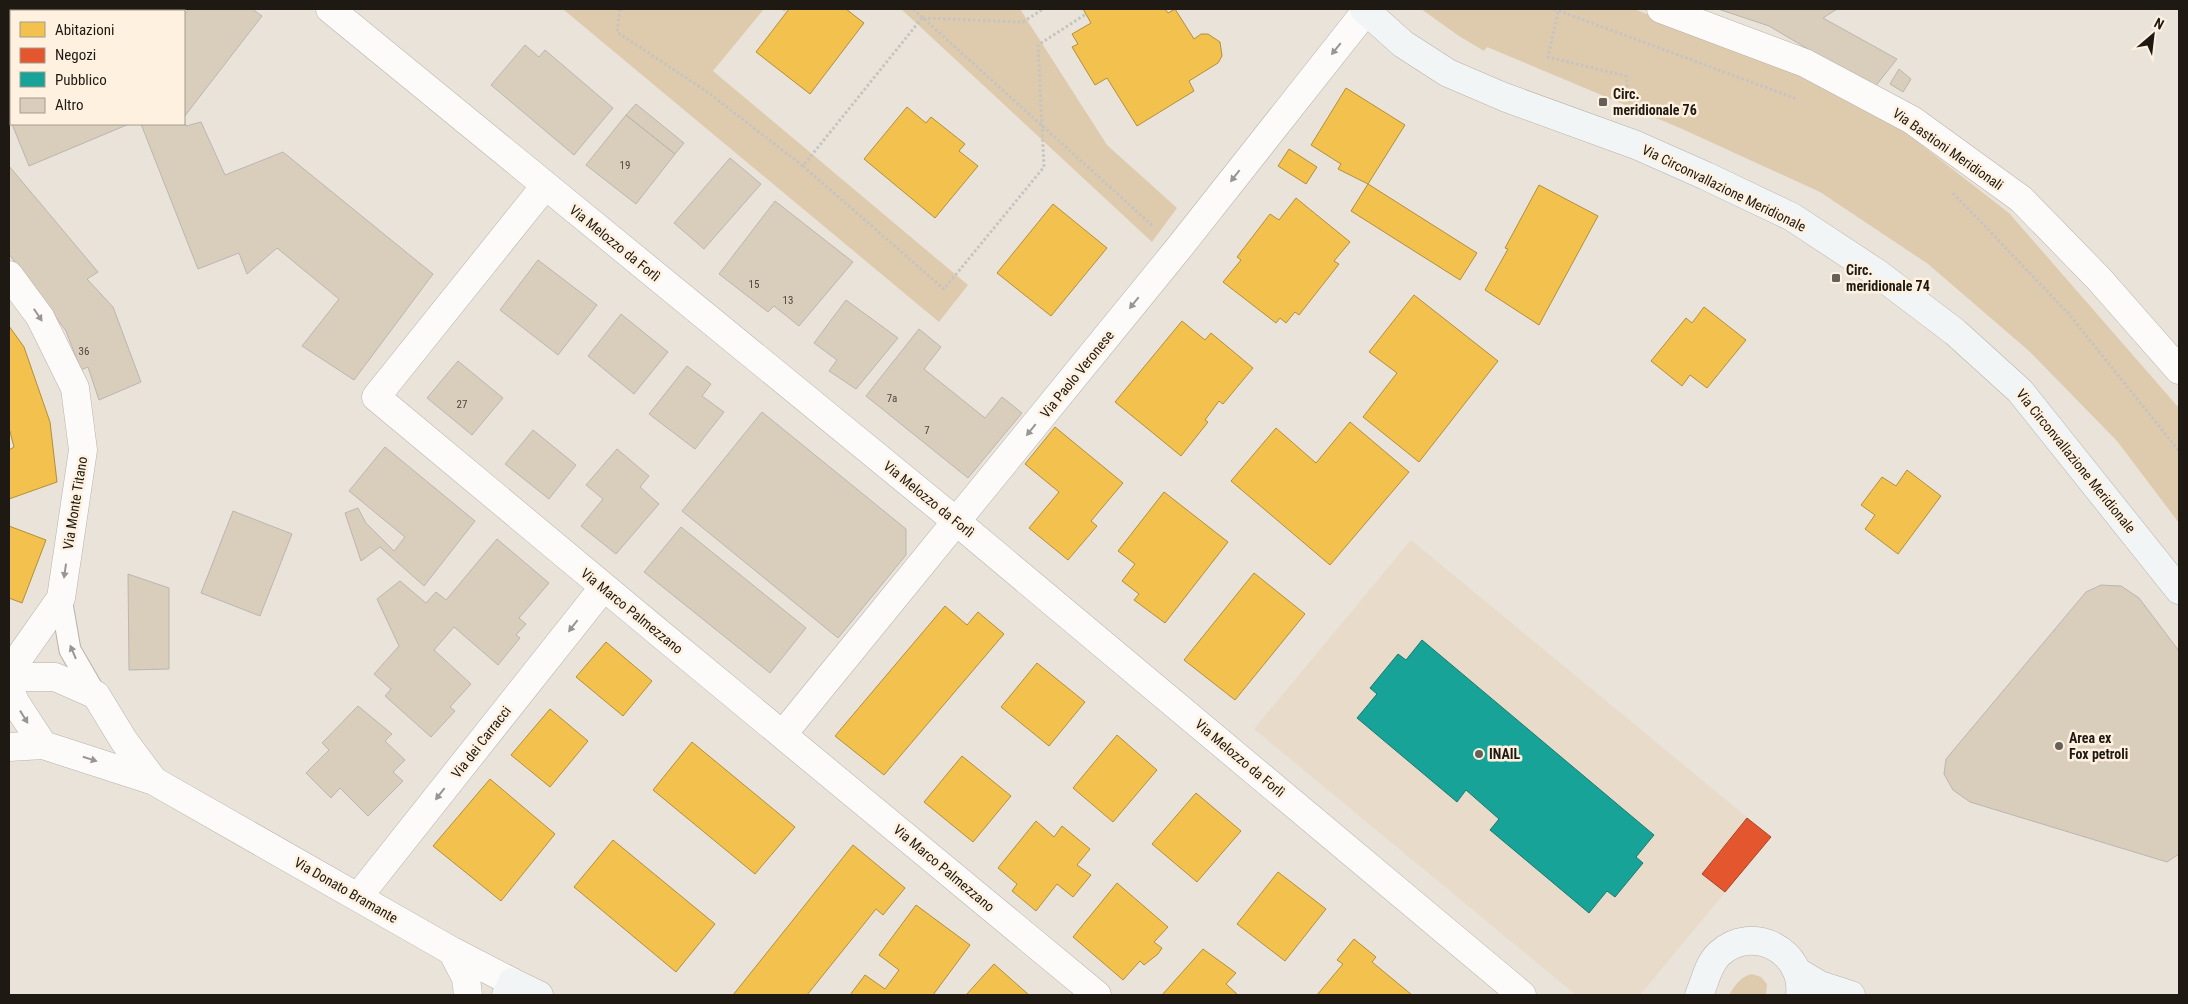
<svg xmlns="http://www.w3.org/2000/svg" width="2188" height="1004" font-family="'Roboto Condensed',sans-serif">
<rect width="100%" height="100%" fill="#eae3d9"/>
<path fill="#e8dbc9" d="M1411,540L1771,837L1640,995H1576L1254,729Z"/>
<path fill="#decbae" d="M567,9H764L713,71L968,285L939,322L564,10Z
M901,9H1020L1107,145L1177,208L1152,242Z
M1421,9H1634L1799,73L1906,133L2009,213L2179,408V523L2117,441L2029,351L1928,264L1820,192L1680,128L1487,47L1484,51L1459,36Z
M1752,974L1761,977L1767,984L1766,995H1729C1735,985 1740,977 1752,974Z"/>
<path fill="#f2c14e" stroke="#b28f3c" d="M789,9H846L864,23L810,94L756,52Z
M1083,9H1165L1168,13L1175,9L1194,39L1201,34H1208L1220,42L1222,56L1218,63L1189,81L1194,91L1137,126L1107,78L1095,85L1072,47L1078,44L1072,34L1091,23Z
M1346,88L1405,125L1368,184L1338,169L1341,164L1311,145Z
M907,107L926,123L931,117L965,144L959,151L978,166L935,218L864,159Z
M1289,149L1317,167L1306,184L1278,166Z
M1368,184L1477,253L1460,280L1351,211Z
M1539,185L1598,216L1539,325L1485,290L1508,249L1505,248Z
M1296,198L1350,242L1334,261L1339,264L1299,315L1295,312L1286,323L1280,318L1276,323L1223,282L1241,260L1237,257L1270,214L1279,220Z
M1053,204L1107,248L1051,316L997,273Z
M1414,295L1498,361L1419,462L1363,417L1397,373L1369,352Z
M1704,307L1746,340L1707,388L1690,375L1682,386L1651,361L1686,318L1692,323Z
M1182,321L1205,340L1211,333L1253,368L1223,404L1219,401L1205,420L1208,422L1181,456L1115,402Z
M9,326L24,347L50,422L57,482L9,499V450L14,447L9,428Z
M1350,422L1409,472L1330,565L1231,481L1276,428L1316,463Z
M1055,427L1123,483L1091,521L1097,526L1068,560L1029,528L1059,492L1025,464Z
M1907,470L1941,496L1898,554L1865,529L1875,515L1861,505L1882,477L1896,486Z
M1164,492L1228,542L1165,623L1134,600L1139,594L1122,581L1135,564L1118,551Z
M9,526L46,540L22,603L9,598Z
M1254,573L1305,614L1235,700L1184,660Z
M945,606L967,625L978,612L1004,634L884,775L835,736Z
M606,642L652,681L623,716L576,677Z
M1037,663L1085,702L1049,746L1001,707Z
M550,709L588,741L550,787L511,755Z
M1117,735L1157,770L1113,822L1073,788Z
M692,742L795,827L755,874L653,790Z
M962,756L1011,796L973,842L924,802Z
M490,779L555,834L501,901L433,846Z
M1196,793L1241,831L1197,882L1152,844Z
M1036,821L1054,837L1062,826L1090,849L1077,865L1091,875L1073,897L1057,884L1036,911L1012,891L1017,884L998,868Z
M613,840L715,924L676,972L574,887Z
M853,845L905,888L883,915L876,909L807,995H733Z
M1278,872L1326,909L1285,961L1237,924Z
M1117,883L1168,927L1154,942L1162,948L1158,954L1144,965L1140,961L1123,980L1073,937Z
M916,905L970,945L933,995H850L865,975L885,989L899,970L879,955Z
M1354,939L1376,957L1372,962L1412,995H1317L1343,964L1337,960Z
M1203,949L1236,973L1226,984L1238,995H1162Z
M994,964L1029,995H966Z"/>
<path fill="#e4572e" stroke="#a94426" d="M1747,818L1771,837L1725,892L1702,874Z"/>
<path fill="#17a398" stroke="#197a70" d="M1422,640L1654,835L1636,857L1643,863L1615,897L1607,891L1589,913L1490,830L1499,819L1466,790L1457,802L1357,718L1377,694L1370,688L1398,654L1406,660Z"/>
<path fill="#d9cdbc" stroke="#bcb6af" d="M9,9H139L140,11H11V122L9,115Z
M189,9H252L262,16L184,117V15Z
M1718,9H1837L1823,18L1897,59L1874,88L1769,26Z
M525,45L539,57L545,50L613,108L574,155L491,85Z
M1899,69L1911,79L1903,92L1890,84Z
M636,104L684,143L675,154L626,115Z
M626,115L675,154L636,204L586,165Z
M184,122L186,126L201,122L225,175L283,152L433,274L354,380L302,346L339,299L277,248L247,274L239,253L198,269L141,124H184Z
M12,124H129L29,166Z
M730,158L761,184L704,249L674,223Z
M9,166L98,272L87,279L113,307L141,382L99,400L88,367L81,370L66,331L9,254Z
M775,201L853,262L799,326L774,306L768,312L719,274Z
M538,260L597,305L558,355L500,310Z
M846,300L898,338L856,389L829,371L837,360L814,343Z
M621,314L668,352L634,394L588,356Z
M919,329L941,347L924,369L985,418L1002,397L1022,413L968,478L866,396Z
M458,361L503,398L472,435L427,398Z
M687,366L711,384L702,396L724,412L695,449L649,414Z
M762,412L906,529V555L838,638L682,511Z
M533,430L576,465L549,499L505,464Z
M385,447L475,521L424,586L380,547L361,561L345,513L358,508L366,523L394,551L405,537L349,491Z
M617,449L649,476L640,487L659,504L616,554L581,526L603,499L586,485Z
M233,511L292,534L260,616L201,593Z
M681,527L806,628L770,673L644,572Z
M497,539L549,583L519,618L526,624L516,635L520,638L498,665L454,627L434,650L471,684L450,707L455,711L431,737L385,696L391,689L374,674L399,646L377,599L400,581L426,603L436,592L446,600Z
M128,574L169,588V669L129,670Z
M2101,585L2121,586L2139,598L2179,651V854L2167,862L1970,802L1953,790L1944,774L1946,759L2086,592Z
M358,706L392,734L385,741L405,760L393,772L403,781L368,816L340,788L331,798L306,773L329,750L322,743Z"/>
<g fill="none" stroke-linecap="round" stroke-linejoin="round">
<defs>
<path id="lane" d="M61,598L70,650L96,695"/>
<path id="street" d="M330,9L957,522L1522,995
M1661,9L1805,63L1912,120L2021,199L2099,279L2179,370
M545,186L376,397C615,598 857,795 1097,995
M9,275L40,317L75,388L83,450L61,598L9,672
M9,677H55L96,695L124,741L154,781
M9,686L15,702L43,745
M783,734L1178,249L1366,11
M9,747L43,745L154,781L452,951L512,982
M358,897L603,588
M452,951L466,978L468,995"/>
<path id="secondary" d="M1364,9L1403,44L1448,73L1504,97L1636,145L1706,176L1792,217L1877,273L1955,332L2020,391L2179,590
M1798,972L1820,985L1851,995
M506,995L512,982L539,995
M1699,995C1705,982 1708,964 1719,954C1752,923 1805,951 1800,995"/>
</defs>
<use href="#lane" stroke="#b8b2aa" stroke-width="23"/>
<use href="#street" stroke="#b8b2aa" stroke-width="29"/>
<use href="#secondary" stroke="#b8b2aa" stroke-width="29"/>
<path stroke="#c6c4c1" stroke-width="3" stroke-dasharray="2.5 2.5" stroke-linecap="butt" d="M620,9L617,32L706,91L803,166
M783,9L787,11
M913,9L1153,226
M1554,9L1797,99
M1558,12L1548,57L1626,76L1630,108
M922,18L803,166L944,289L1044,167L1038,45L1086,14
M923,18L1023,22L1043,9
M1953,193L2068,313L2179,451"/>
<use href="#lane" stroke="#fcfbf9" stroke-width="21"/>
<use href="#street" stroke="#fcfbf9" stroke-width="28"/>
<use href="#secondary" stroke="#f2f5f5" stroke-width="28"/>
</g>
<defs><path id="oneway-solid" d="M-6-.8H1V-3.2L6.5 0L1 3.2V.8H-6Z" transform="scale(1.25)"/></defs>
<g fill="#989592">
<use href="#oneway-solid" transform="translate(1336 49) rotate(129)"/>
<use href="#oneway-solid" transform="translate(1235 176) rotate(128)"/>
<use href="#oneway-solid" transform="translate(1134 303) rotate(129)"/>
<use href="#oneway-solid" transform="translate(38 315) rotate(56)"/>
<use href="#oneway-solid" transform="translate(1031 430) rotate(129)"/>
<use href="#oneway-solid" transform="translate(65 571) rotate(98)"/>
<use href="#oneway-solid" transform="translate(573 626) rotate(128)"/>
<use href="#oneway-solid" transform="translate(73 652) rotate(-113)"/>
<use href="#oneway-solid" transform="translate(24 717) rotate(58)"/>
<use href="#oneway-solid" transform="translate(90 759) rotate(17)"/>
<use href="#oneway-solid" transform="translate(440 794) rotate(128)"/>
</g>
<g fill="#656058" stroke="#fff1df" stroke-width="2">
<rect x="1598" y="97" width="10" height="10" rx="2.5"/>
<rect x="1831" y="273" width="10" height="10" rx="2.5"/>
<circle cx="2059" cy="746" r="5"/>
<circle cx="1479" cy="754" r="5"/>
</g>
<g text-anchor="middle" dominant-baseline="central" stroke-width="5" stroke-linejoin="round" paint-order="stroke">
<g font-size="11" fill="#4e473e">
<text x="625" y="165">19</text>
<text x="754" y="284">15</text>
<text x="788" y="300">13</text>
<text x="84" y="351">36</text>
<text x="892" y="398">7a</text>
<text x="462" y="404">27</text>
<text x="927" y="430">7</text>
</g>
<g font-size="14" font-weight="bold" fill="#1e1913" stroke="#fff1df" text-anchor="start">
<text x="1613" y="94">Circ.<tspan x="1613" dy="16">meridionale 76</tspan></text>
<text x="1846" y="270">Circ.<tspan x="1846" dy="16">meridionale 74</tspan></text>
<text x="2069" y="738">Area ex<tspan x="2069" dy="16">Fox petroli</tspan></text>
<text x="1489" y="754">INAIL</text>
</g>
<g font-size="14" fill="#1e1913" stroke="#fff1df">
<text transform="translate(1948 149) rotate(35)">Via Bastioni Meridionali</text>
<text transform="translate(1724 188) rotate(26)">Via Circonvallazione Meridionale</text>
<text transform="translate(615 243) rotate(39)">Via Melozzo da Forlì</text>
<text transform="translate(1077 374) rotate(-51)">Via Paolo Veronese</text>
<text transform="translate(2076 461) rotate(51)">Via Circonvallazione Meridionale</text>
<text transform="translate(929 499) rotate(39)">Via Melozzo da Forlì</text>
<text transform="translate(75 503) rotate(-81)">Via Monte Titano</text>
<text transform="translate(632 611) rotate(39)">Via Marco Palmezzano</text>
<text transform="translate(481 742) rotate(-52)">Via dei Carracci</text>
<text transform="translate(1240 758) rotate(40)">Via Melozzo da Forlì</text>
<text transform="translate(944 868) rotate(40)">Via Marco Palmezzano</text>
<text transform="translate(346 890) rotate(30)">Via Donato Bramante</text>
</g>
</g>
<rect width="2188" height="1004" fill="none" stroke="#1e1913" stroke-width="20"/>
<rect x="10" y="10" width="175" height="115" fill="#fff1df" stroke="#a59b8d"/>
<rect x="20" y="22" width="25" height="15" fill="#f2c14e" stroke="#a59b8d"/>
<text x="55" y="35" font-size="15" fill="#1e1913">Abitazioni</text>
<rect x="20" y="48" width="25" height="15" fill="#e4572e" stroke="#a59b8d"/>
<text x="55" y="60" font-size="15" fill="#1e1913">Negozi</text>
<rect x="20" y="72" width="25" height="15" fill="#17a398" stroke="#a59b8d"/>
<text x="55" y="85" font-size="15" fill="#1e1913">Pubblico</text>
<rect x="20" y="98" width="25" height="15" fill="#d9cdbc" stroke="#a59b8d"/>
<text x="55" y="110" font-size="15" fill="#1e1913">Altro</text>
<g transform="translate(2153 35) rotate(28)" stroke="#fff1df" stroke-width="4" paint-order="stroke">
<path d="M0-4L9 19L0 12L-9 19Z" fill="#1e1913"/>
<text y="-8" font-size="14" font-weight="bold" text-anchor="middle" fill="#1e1913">N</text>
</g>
</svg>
